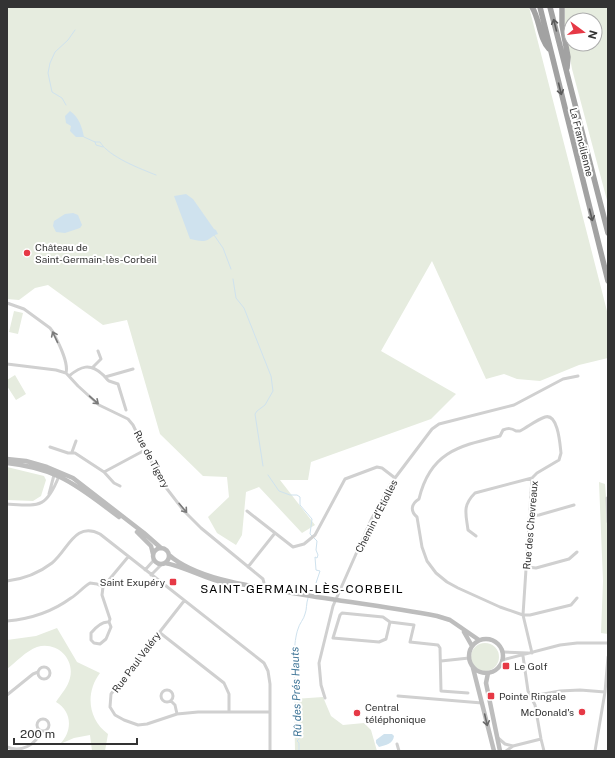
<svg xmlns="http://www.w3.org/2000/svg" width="615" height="758" font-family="'Public Sans',sans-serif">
<rect width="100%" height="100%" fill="#fff"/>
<path fill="#e6ecdf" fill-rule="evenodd" d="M7,7H529L608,315V358L579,365L540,381L517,379L504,374L486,379L432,261L381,351L456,394L431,419L311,462L308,480H280L315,525L302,533L259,487L246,492L242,535L236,545L217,533L208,517L229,497L227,477L203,476L160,434L127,320L103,325L48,285L35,288L19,300L7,299Z
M565,7H608V204L572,69L565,29ZM571,20H595V44H571Z
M14,311L23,313L18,334L9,332Z
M15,375L26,394L16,400L7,386V380Z
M7,467L44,476L46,480L41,496L33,501L7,500Z
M599,482L605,484L608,521V634L601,633L603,581Z
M57,628L77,662L100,673C85,693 88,719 108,734L105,751H92L90,735L74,738L60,744C73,731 72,711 56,702C61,694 68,687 70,678C75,658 56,641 37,647C26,651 16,662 7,669V640L36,636Z
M471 657a14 14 0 1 1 28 0a14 14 0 1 1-28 0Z
M323,697L331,716L343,725L364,723L371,730L377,751H295L294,699Z"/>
<path fill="#cfe2ee" d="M70,111C79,117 82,127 84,137H76L70,131L71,126L66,123L65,116Z
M186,194L193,199L214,229L216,230L218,234C213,235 213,237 209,239C204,243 196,240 190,239L174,196Z
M73,213L78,215L82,225L80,228L65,233L56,232L53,226L54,221L65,214Z
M384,734H392L394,736C393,744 386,745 379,747L376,743V740Z"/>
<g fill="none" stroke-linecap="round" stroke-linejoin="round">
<path stroke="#cfe2ee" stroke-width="1" d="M66,105L62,98L52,92L48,73L50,63L55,52L68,40L75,30
M84,137L95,142H100C109,157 141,169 156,175
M95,142L96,145L103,147
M214,235L223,248L231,269
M233,279L236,298L244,308L271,376L273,391L265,405L257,411L255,414L263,466
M268,475L279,491L290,495H297L300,497V505L312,519L310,534L317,541L316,550L318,555L317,558L315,557L316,570L320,571L314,589L310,593
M299,751V743L297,741L300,738L299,736H297L296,730L298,715L294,695L295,652C294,647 296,634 298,629C299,624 304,619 305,614C307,609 306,604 308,598"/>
<path stroke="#d0d0d0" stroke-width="3" d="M7,303L24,309L50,328L53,332C58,342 69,362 66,373
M7,364L56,370L66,373L78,386L99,405L128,419L133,425L145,450L164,485L184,511L201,528L263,579L264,583L262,588
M93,367L101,359L98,351
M69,376C81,366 90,363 102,374C105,376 106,379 109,381C112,382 115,383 118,384L126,410
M105,377L133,369
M50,447L68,453H75L104,472L145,450
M72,452L76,441
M104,472L114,483L120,486
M49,494L54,475
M607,498L608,522
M7,504C39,506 46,509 59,476
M247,511L293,547L304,544L315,535L345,479L377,467L382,468L395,478
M530,516L539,515L574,505
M476,536L468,530C466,514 462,506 475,493L532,478
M248,567L275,533
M527,567L536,568L569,559L577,552
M145,570L154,560
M151,575L162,564
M7,581C24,579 39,573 52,563C68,550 75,521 100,534L264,663L268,671L270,684V751
M103,587L102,595L110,619L109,622C102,621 95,628 91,633V640L94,643L100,644L106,639L111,627L109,622
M184,601L111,694L110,707L115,715L124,720L138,725L147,724L177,714L198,712H270
M7,621C30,619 52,612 71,598C78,594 83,587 90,583L97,584L103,587L128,557
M390,622L383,617L342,613L340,615L333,638L379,642L386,639L390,622L414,625L410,642L438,645L440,648L441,691L468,693
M159,632L224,683L229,694V712
M502,652L528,653
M532,653L523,615L500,607L458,588L447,582L436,573L427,561L422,547L417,517C410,511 411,504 419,499C430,452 459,446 500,436L503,430C508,428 511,428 516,431H520C528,427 536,420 545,417C558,413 560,444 561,453L559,460L537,473L532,478L523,615H530L571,605L577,598
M523,656L528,691L535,705L541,739L544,751
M502,660L560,645L577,643H608
M441,661L469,658
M38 673a6 6 0 1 1 12 0a6 6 0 1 1-12 0Z
M161 696a6 6 0 1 1 12 0a6 6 0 1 1-12 0Z
M7,695L33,674L38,672
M398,696L482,703
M325,698L321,685L319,663L333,606L371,520L389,487L395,478L432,429L439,424L514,405L563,379L578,376
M533,700L538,695L560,691L580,690L605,692
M171,701L175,705L177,714
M37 725a6 6 0 1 1 12 0a6 6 0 1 1-12 0Z
M497,737L505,744L513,746
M397,744L399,751
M7,747C21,753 36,745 41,731
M506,751L513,746L541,739
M595,751L605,692L608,657"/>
<path stroke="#bdbdbd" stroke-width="4.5" d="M7,459L26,461L47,467L73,478L144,533L161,548
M7,463C25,465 44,469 60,477C81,487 100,503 119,517
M137,532L151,546L153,554
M153 556a8 8 0 1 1 16 0a8 8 0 1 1-16 0Z
M169,555C197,580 256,587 292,593C340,601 389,607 437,616L450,620L479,640
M165,563C187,567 206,580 229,584
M464,632L472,646
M469 656a17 17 0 1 1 34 0a17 17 0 1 1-34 0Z
M473,668L494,751
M488,673L486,683L500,751"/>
<path stroke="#a2a2a2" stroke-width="5.5" d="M532,7C540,20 539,38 549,49
M540,7L608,281
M550,7L608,233
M562,7V25L568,57L567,68"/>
</g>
<defs><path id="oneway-shaft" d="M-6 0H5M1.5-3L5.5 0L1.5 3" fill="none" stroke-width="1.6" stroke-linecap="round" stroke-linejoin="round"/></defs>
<g stroke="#5a5a5a">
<use href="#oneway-shaft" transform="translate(555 25) rotate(-104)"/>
<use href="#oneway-shaft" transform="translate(560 89) rotate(76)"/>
<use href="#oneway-shaft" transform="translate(591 215) rotate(76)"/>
</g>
<g stroke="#7a7a7a">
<use href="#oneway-shaft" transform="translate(55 337) rotate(-115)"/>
<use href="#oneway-shaft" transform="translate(94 400) rotate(41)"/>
<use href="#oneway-shaft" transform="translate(183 508) rotate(50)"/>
</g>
<use stroke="#6a6a6a" href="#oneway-shaft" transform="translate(486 720) rotate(77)"/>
<g fill="#e63946" stroke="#fff" stroke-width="1.5">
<circle cx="27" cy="253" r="4"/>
<rect x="169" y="578" width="8" height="8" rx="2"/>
<rect x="502" y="662" width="8" height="8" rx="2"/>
<rect x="487" y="692" width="8" height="8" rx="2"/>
<circle cx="582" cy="712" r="4"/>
<circle cx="357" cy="713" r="4"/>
</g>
<g text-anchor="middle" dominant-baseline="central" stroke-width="4" stroke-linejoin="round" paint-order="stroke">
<g font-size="10" fill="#333" stroke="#fff">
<text transform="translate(582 142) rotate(76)">La Francilienne</text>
<text transform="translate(152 459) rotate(62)">Rue de Tigery</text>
<text transform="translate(376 516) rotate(-63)">Chemin d'Etiolles</text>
<text transform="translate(530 525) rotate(-85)">Rue des Chevreaux</text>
<text transform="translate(136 662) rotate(-53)">Rue Paul Valéry</text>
</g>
<g font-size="10" fill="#333" stroke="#fff" text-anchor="start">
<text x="35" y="247">Château de<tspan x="35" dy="12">Saint-Germain-lès-Corbeil</tspan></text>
<text x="165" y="582" text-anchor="end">Saint Exupéry</text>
<text x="514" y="666">Le Golf</text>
<text x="499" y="696">Pointe Ringale</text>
<text x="365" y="707">Central<tspan x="365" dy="12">téléphonique</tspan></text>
<text x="574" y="712" text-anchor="end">McDonald's</text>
</g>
<g font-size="11" font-style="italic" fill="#3f7597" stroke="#fff">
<text transform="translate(296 692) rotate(-92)">Rû des Prés Hauts</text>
</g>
<g font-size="12" letter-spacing="1" fill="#000" stroke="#fff">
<text x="302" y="589">SAINT-GERMAIN-LÈS-CORBEIL</text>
</g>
</g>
<rect width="615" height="758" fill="none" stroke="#333333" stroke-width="16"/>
<g transform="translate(583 32) rotate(105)"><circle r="19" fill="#ffffff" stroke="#adadad"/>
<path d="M0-3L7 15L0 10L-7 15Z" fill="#e63946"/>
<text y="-6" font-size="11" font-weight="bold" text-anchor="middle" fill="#333333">N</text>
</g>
<path d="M14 738v6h123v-6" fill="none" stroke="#333333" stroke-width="2"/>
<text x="20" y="738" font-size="12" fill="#333333" stroke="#ffffff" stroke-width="3" paint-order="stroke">200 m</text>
</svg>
